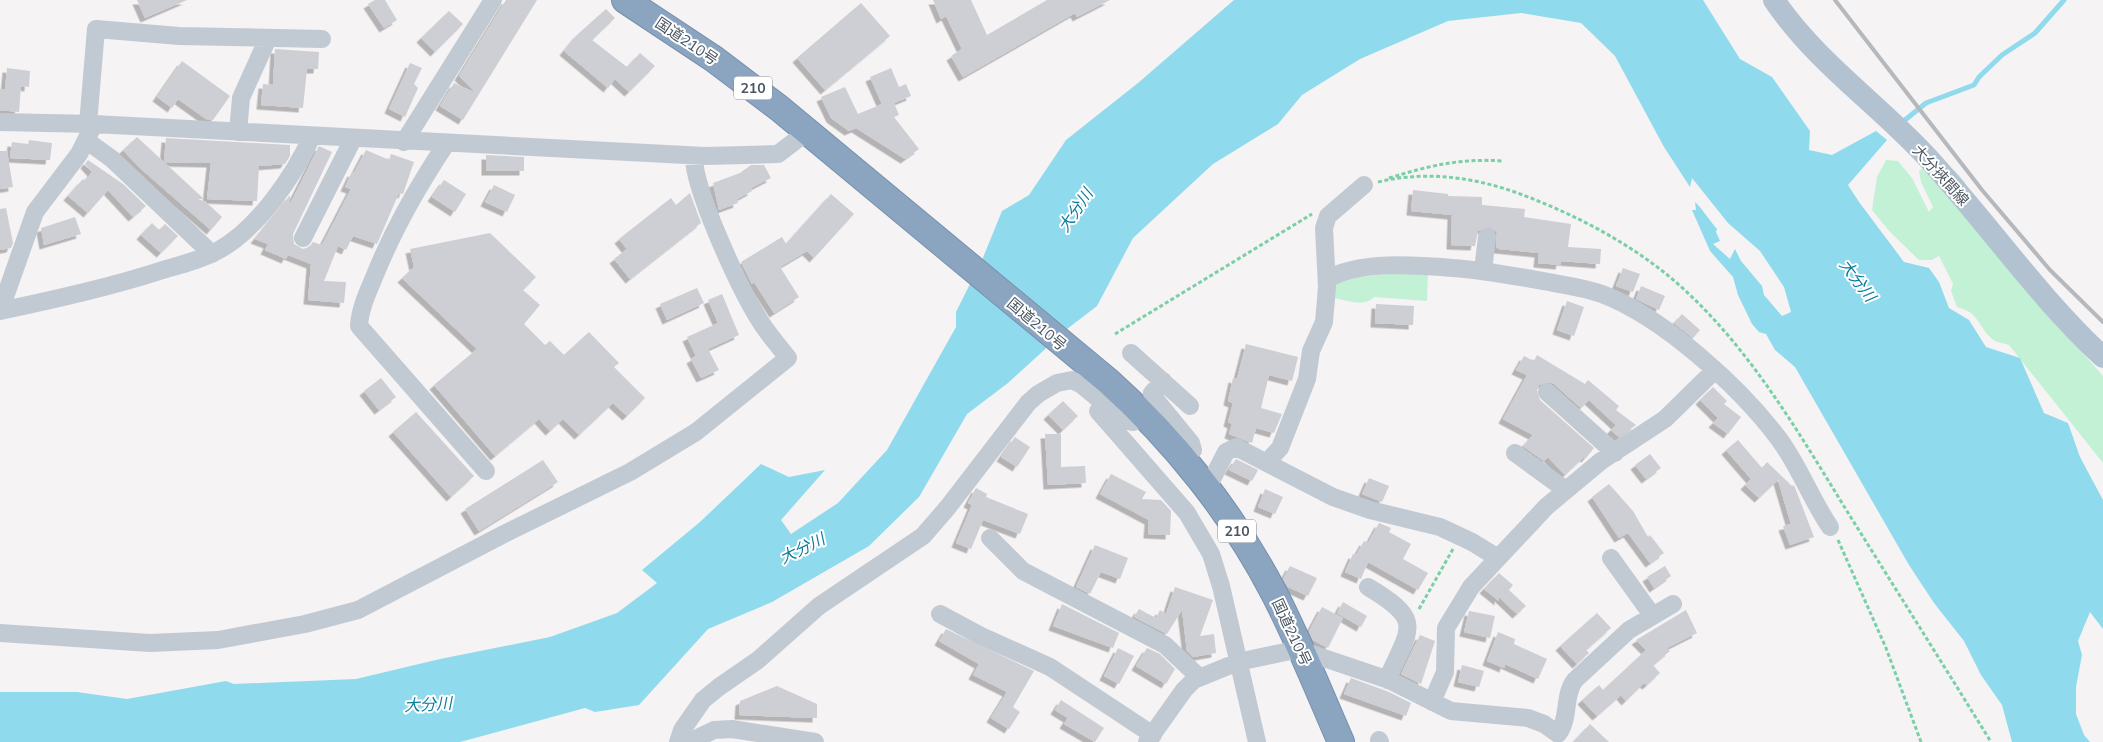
<svg xmlns="http://www.w3.org/2000/svg" width="2103" height="742" font-family="Mulish,'Noto Sans JP',sans-serif">
<defs>
<filter id="shadow"><feDropShadow dx="-4.5" dy="4.5" stdDeviation="0" flood-color="#0004"/></filter>
</defs>
<rect width="100%" height="100%" fill="#f5f3f3"/>
<path fill="#c3f1d5" d="M1886,160L1898,161L1912,178L1929,212L1933,207L1921,182L1919,171L1933,161C1959,165 1967,186 1978,207L2081,351L2103,376V463L2009,345C2004,343 1994,342 1991,338C1977,325 1980,313 1957,307L1951,291L1953,284L1939,256L1932,260H1919L1890,232L1872,210L1877,177Z
M1428,270L1427,301L1374,297C1364,308 1346,300 1334,298V282L1338,279Z"/>
<path fill="#90daee" d="M1234,0H1703L1740,59L1772,77L1810,131L1809,150L1832,155L1876,131L1887,140L1848,185L1859,202L1904,262L1929,268L1939,282L1949,308L1969,320L1986,347L2020,358L2044,413L2068,423L2080,457L2103,500V629L2090,612L2078,641L2082,655L2076,687V714L2084,735L2090,742H2012L2002,705L1981,675L1964,641L1934,603L1909,565L1795,367L1775,350L1766,334L1759,332L1752,324L1738,295L1733,277L1710,251L1692,210H1696L1695,202C1700,206 1711,222 1717,229L1716,232L1720,241L1713,244L1730,259L1735,249L1741,261L1762,286L1764,295L1782,316L1791,312L1784,287L1760,251L1728,223L1692,178L1690,187L1664,147L1615,56L1581,23L1521,13L1448,21L1360,59L1302,95L1278,124L1213,164L1133,238L1097,306L1067,329L1008,383L967,414L919,497L869,546L772,602L708,629L639,705L595,712L585,708L460,742H0V692H77L127,699L226,681L234,684L356,679L440,659L550,637L617,613L657,583L642,570L700,522L761,464L789,477L825,470L781,520L791,534L838,503L887,450L956,327V312L982,260L1002,211L1029,195L1066,140L1138,83Z"/>
<g fill="none" stroke-linecap="round" stroke-linejoin="round">
<path stroke="#90daee" stroke-width="5" d="M1900,124L1926,103L1974,85L1979,77L2002,55L2035,33L2064,0"/>
</g>
<path fill="#cdcfd5" filter="url(#shadow)" d="M137,0H187L145,18Z
M375,0H385L397,20L384,28L368,4Z
M506,0H537L463,120L440,106L454,83L476,93L459,76Z
M933,0H971L987,35L1047,0H1110L1077,17L1075,13L963,77L951,56L962,49L946,16L941,19Z
M861,3L890,36L825,90L797,58Z
M606,9L615,18L592,40L627,67L640,53L655,66L629,92L615,79L608,88L564,51L577,35Z
M449,11L463,24L435,52L421,38Z
M275,49L319,52L318,69H307L303,108L261,105L263,84L273,85Z
M182,61L230,96L213,120L206,119L178,99L172,108L157,97Z
M410,63L422,68L414,84L418,88L405,117L389,109Z
M7,68L30,71L29,87L21,86L19,112L0,110V89L5,90Z
M891,68L899,87L906,84L911,96L894,103L899,115L894,117L919,149L905,159L856,128L849,131L831,118L821,97L845,87L858,114L882,104L870,77Z
M137,137L164,162L166,138L290,145V156L285,164L259,166L257,201L207,199L211,163L164,162L204,199H198L206,202L222,217L211,230L140,168L123,150Z
M29,140L52,143L50,160L10,158L12,142L28,144Z
M319,146L332,152L293,234L294,244L303,249L309,247L313,242L322,245L351,189L345,187L352,172L354,173L366,150L389,160L391,154L414,162L403,194L399,193L377,244L353,236L346,250L338,246L324,281L346,282L344,303L308,300L311,264L288,255L286,259L265,250L268,244L255,239L290,195V204Z
M0,151H7L13,187L0,189Z
M486,155L524,157V171H486Z
M88,160L123,184L146,206L133,217L108,190L88,213L68,196L83,179L85,181L92,172L85,164Z
M751,165H764L771,178L751,188L752,191L737,199L738,203L719,210L713,183L740,173Z
M444,180L466,194L455,212L432,197Z
M494,185L515,195L507,212L485,202Z
M1413,190L1448,194V196L1482,197V205L1525,209L1524,217L1571,224L1568,247L1601,249L1600,264L1561,261L1560,265L1538,263L1539,253L1499,249L1496,247L1497,232L1489,227L1478,231L1475,246L1451,245L1452,215L1411,211Z
M690,193L701,223L630,279L614,259L627,249L619,239L671,198L676,205Z
M831,194L854,214L814,258L807,251L780,267L799,297L774,313L754,282L752,284L741,262L782,237L786,244Z
M6,208L13,243L11,248L0,250V209Z
M75,217L81,234L44,245L41,228Z
M152,223L159,230L165,224L178,236L161,253L141,235Z
M490,233L536,277L523,290L540,305L524,324L545,345L550,341L564,355L589,332L619,363L614,367L645,398L627,416L613,403L579,435L563,419L550,431L539,419L495,456L434,385L477,349L402,278L414,267L410,249Z
M1623,268L1640,274L1633,292L1616,286Z
M1641,286L1665,296L1659,310L1636,299Z
M697,288L704,303L667,320L660,304Z
M722,294L739,335L708,349L719,370L701,378L691,359L696,356L687,337L718,323L708,300Z
M1567,301L1584,307L1574,336L1557,330Z
M1376,304L1414,306L1413,325L1375,323Z
M1682,314L1700,330L1693,338L1674,323Z
M1246,344L1298,357L1292,381L1269,375L1261,408L1282,414L1274,433L1256,428L1252,443L1229,434L1232,424L1228,422L1233,403L1228,401L1233,378L1237,379Z
M1537,355L1585,384L1588,380L1619,406L1616,410L1636,425L1619,437L1611,430L1616,425L1589,400L1581,408L1554,384L1549,382L1539,385L1537,390L1540,400L1594,448L1586,458L1584,457L1565,475L1548,457L1544,461L1523,446L1533,435L1503,419L1527,375L1516,370L1524,356L1534,361Z
M381,378L396,397L379,410L364,391Z
M1713,387L1727,401L1724,404L1741,417L1728,434L1713,423L1718,418L1700,400Z
M1063,401L1078,416L1063,430L1048,415Z
M416,412L474,476L451,497L393,432Z
M1045,434H1061V467L1085,466L1086,483L1048,485Z
M1015,437L1030,447L1017,467L1001,457Z
M1738,440L1762,468L1767,462L1792,486L1794,485L1814,537L1790,545L1783,526L1791,524L1778,480L1759,498L1745,485L1751,479L1726,450Z
M1650,454L1661,468L1646,479L1635,465Z
M1236,459L1258,470L1252,481L1229,470Z
M543,460L558,482L479,531L465,509Z
M1111,474L1146,492L1142,499L1161,500L1171,511L1170,535L1148,534L1149,520L1100,494Z
M1369,478L1389,486L1382,502L1362,494Z
M1609,484L1633,511L1648,537L1650,535L1664,553L1650,563L1628,533L1619,538L1592,497Z
M976,488L987,494L986,497L1028,514L1020,534L983,520L971,549L956,543L972,505L968,503Z
M1265,489L1283,497L1275,514L1258,507Z
M1379,523L1391,528L1389,532L1411,544L1403,559L1428,573L1418,590L1368,562L1361,579L1345,572L1353,554L1356,555L1364,541L1368,543Z
M1095,545L1128,558L1120,579L1101,572L1090,594L1076,587Z
M1290,566L1317,578L1308,596L1288,587L1283,579Z
M1665,566L1671,576L1654,588L1647,577Z
M1499,573L1513,585L1509,590L1526,606L1517,614L1499,597V601L1484,589Z
M1175,587L1213,600L1200,636L1214,634L1216,653L1193,657L1187,651L1182,610L1167,634L1134,617L1139,609L1156,618L1160,610L1166,614Z
M1343,602L1367,616L1361,627L1337,613Z
M1062,604L1119,633L1113,648L1053,626Z
M1322,607L1343,618L1328,648L1313,640L1309,631Z
M1686,610L1697,633L1667,648L1670,651L1653,665L1660,673L1647,685L1644,683L1626,701L1621,695L1597,716L1582,700L1599,685L1603,690L1646,650L1636,640Z
M1469,611L1495,616L1490,638L1464,632Z
M1597,613L1611,628L1586,650L1589,653L1577,664L1560,646Z
M946,629L1034,671L1013,707L1020,712L1009,729L991,718L1007,692L973,675L979,664L939,641Z
M1498,632L1515,639L1514,644L1547,659L1538,679L1505,664L1504,668L1487,661Z
M1420,635L1435,641L1421,684L1401,674Z
M1118,648L1134,656L1119,684L1104,676Z
M1147,648L1160,654L1175,669L1166,684L1136,666Z
M1462,665L1484,671L1479,687L1458,682Z
M1351,678L1389,692L1411,703L1406,716L1344,694Z
M777,686L817,704V718L739,715L740,701Z
M1061,700L1104,728L1095,742L1064,724L1068,718L1055,710Z
M1590,724L1609,742H1573Z"/>
<g fill="none" stroke-linecap="round" stroke-linejoin="round">
<defs>
<path id="highway" d="M625,0L714,59L779,108L1108,381C1174,440 1233,514 1274,593C1299,641 1319,692 1341,742"/>
</defs>
<use href="#highway" stroke="#7690ad" stroke-width="28"/>
<path stroke="#7ad0a6" stroke-width="3" stroke-dasharray="4 2.5" stroke-linecap="butt" d="M1389,178C1429,166 1459,158 1502,161
M1378,182C1433,169 1486,179 1538,201C1583,219 1627,243 1665,273C1744,337 1797,430 1850,516C1897,591 1944,666 1991,742
M1115,334L1312,214
M1838,540L1886,648L1921,742
M1419,609L1453,549"/>
<path stroke="#c1cad2" stroke-width="18" d="M0,122L94,124L705,156L778,154L808,131
M88,124L96,29L179,36L322,39
M238,132L241,98L268,38
M87,141L112,159L212,254
M404,142L493,0
M446,144C418,186 394,228 375,275C368,292 360,308 359,326L486,471
M303,238L353,139
M1483,270L1487,237
M1327,280C1356,260 1419,265 1453,268C1484,270 1513,276 1543,281C1563,285 1583,287 1602,294C1663,317 1740,387 1779,439C1799,466 1811,499 1830,527
M0,311C56,299 111,287 166,269C184,264 203,259 219,250C258,228 294,176 312,136
M0,311L35,212L79,154L94,124
M1131,353L1190,406
M1163,381L1152,393L1155,399L1191,443L1193,450L1183,459
M1547,392L1615,453
M1098,411L1187,513L1211,554L1221,586L1257,742
M1515,453L1566,490
M1267,462L1280,448L1307,379L1311,351L1324,322L1327,287L1324,228L1328,216L1364,185
M1207,489L1226,452L1236,447L1333,497L1370,510L1440,527L1472,542L1498,558
M990,538L1023,571L1165,645L1199,677
M1611,558L1652,615
M1368,587C1425,621 1410,627 1387,680
M940,614L981,636L1050,667L1153,735
M0,633L150,643L218,640L305,624L358,610L504,534L630,472L696,432L788,358C779,346 768,334 760,321C741,291 693,189 694,156
M1432,702L1445,672L1446,628L1471,587L1546,507L1601,461L1665,419L1714,371
M1379,740L1380,742
M678,742L682,730L703,700L719,687L758,660L819,606L923,536L948,507L1028,403L1038,394L1057,383L1072,380L1082,385L1124,420L1133,422L1144,416
M689,742L714,730L732,729L815,742
M1147,742L1184,690L1194,680L1238,662L1290,651L1309,653L1389,680L1451,711L1528,718L1544,724L1558,734C1570,719 1563,695 1575,680L1629,630L1673,604"/>
<path stroke="#b3c2d1" stroke-width="22" d="M1774,0C1816,62 1877,103 1927,157C1987,222 2038,297 2103,357"/>
<use href="#highway" stroke="#8ba5c1" stroke-width="26"/>
<path stroke="#b5b8bd" stroke-width="4" d="M1835,0L1982,190L2050,270L2103,322"/>
</g>
<g text-anchor="middle" dominant-baseline="central" stroke-width="4" stroke-linejoin="round" paint-order="stroke">
<g fill="#fff" stroke="#808990" stroke-width="1">
<rect x="734" y="76.5" width="38" height="23" rx="4"/>
<rect x="1218" y="519.5" width="38" height="23" rx="4"/>
</g>
<g font-size="14" font-weight="bold" fill="#4a5661">
<text x="753" y="88">210</text>
<text x="1237" y="531">210</text>
</g>
<g font-size="15" fill="#4a5661" stroke="#fff">
<text transform="translate(687 41) rotate(34)">国道210号</text>
<text transform="translate(1941 175) rotate(48)">大分挾間線</text>
<text transform="translate(1037 324) rotate(40)">国道210号</text>
<text transform="translate(1292 632) rotate(65)">国道210号</text>
</g>
<g font-size="16" font-style="italic" fill="#0c7c9b" stroke="#fff">
<text transform="translate(1075 210) rotate(-56)">大分川</text>
<text transform="translate(1858 280) rotate(53)">大分川</text>
<text transform="translate(802 548) rotate(-26)">大分川</text>
<text transform="translate(428 704) rotate(-3)">大分川</text>
</g>
</g>
</svg>
